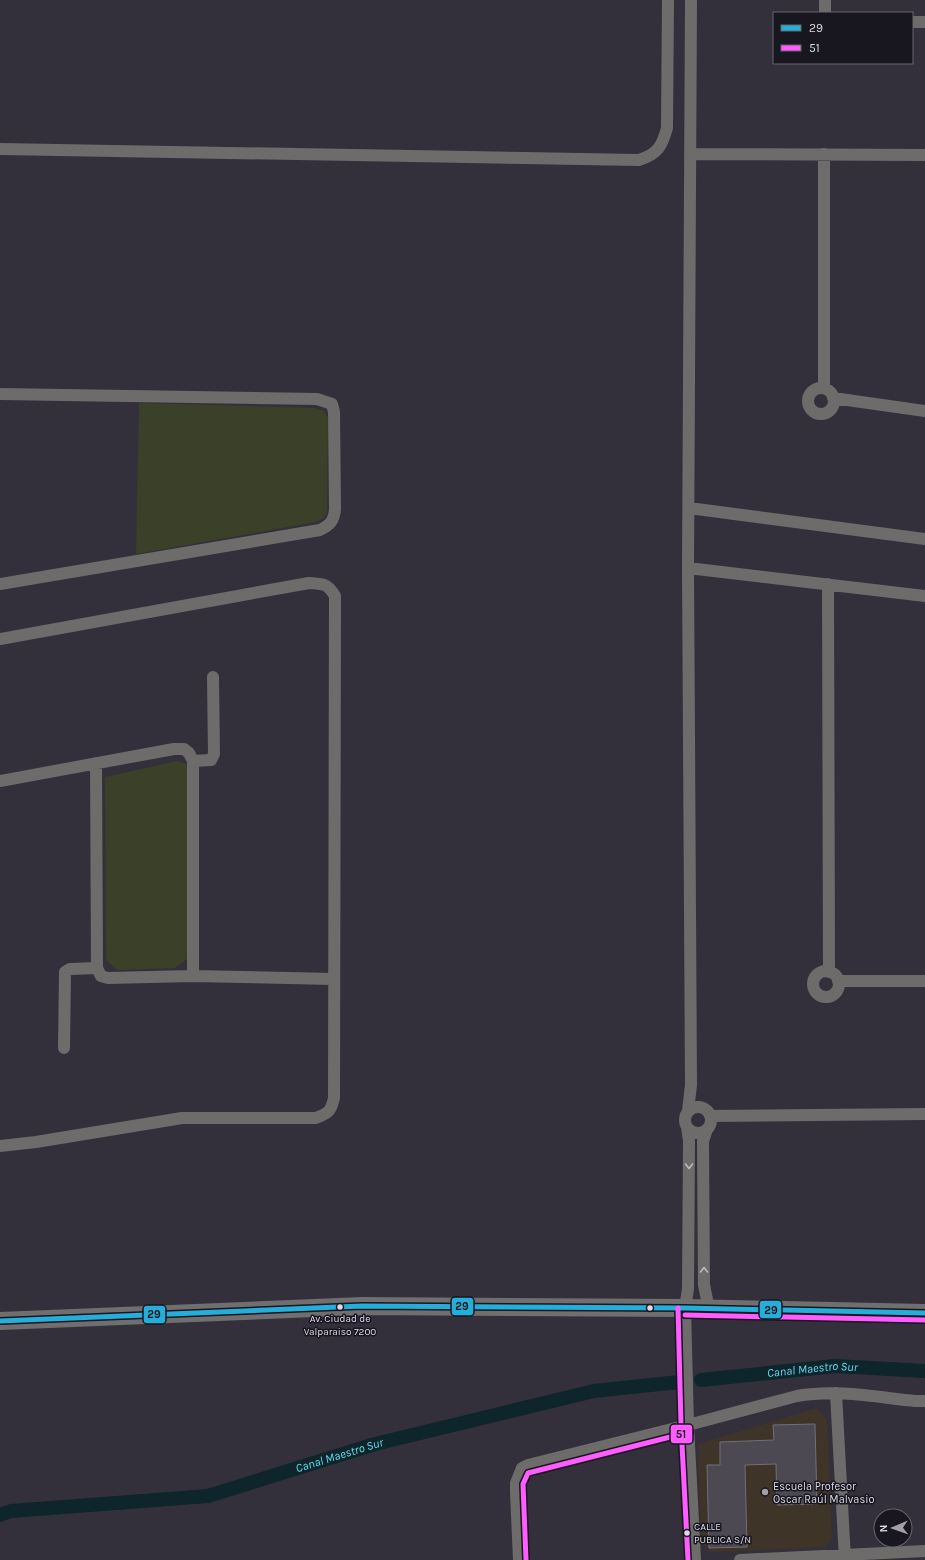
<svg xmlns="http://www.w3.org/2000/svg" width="925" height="1560" font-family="Karla,sans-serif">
<rect width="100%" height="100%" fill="#33303b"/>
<path fill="#3e3428" d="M817,1408L827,1420L832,1539L825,1547L710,1552L701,1542L698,1444Z"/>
<path fill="#3b4028" d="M139,403L314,408L324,411L328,417L327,512L324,518L316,522L136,554Z
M177,761L188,764V958L175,968L117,970L106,960L105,777Z"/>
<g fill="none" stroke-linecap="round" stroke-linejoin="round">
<g stroke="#0e252b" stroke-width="14">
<path id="s1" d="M701,1380L835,1366L925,1371"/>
<path id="s2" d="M0,1515L11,1511L208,1496L375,1444L594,1391L679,1382"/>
</g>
</g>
<path fill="#4c4953" stroke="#726f79" d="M815,1424L817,1504L777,1505L776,1464L745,1465L747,1547L709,1548L707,1465H720V1442L774,1440L773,1425Z"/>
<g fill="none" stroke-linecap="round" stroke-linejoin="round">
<path stroke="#6d6c6b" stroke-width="12" d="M825,12V0
M912,22H925
M0,149L639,160C658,154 662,146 667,128L668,0
M691,154L925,155
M824,388V154
M808 401a13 13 0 1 1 26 0a13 13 0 1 1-26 0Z
M0,394L317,399L332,404L334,412L335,509C334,521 330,525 320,530L0,584
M833,398L925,411
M689,508L925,539
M688,568L691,0
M828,584L829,972
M0,639L309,583C323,584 327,583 335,596L334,1098C331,1111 329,1113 316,1118H182L36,1142L0,1146
M193,761L211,760L214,754L213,677
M96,763L97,968L101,976L108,978L193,976L333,979
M0,781L174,749H184L189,753L193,761V976
M813 984a13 13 0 1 1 26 0a13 13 0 1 1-26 0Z
M838,981H925
M64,1048L65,972L70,969L97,968
M685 1120a13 13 0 1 1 26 0a13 13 0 1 1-26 0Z
M688,1111L691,1085L688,568L925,596
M710,1116L925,1114
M687,1127L689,1141L688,1289L685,1308L688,1425L695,1560
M707,1129L703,1141L704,1285L709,1309
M836,1393L845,1560
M519,1560L516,1492V1483L522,1468L528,1465L688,1425L797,1396C836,1389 876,1397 915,1401H925
M740,1560L925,1551"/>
<path stroke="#706e6e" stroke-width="18" d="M0,1321L362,1306L685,1308L925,1313"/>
<defs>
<path id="bus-1" d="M0,1321L362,1306L685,1308L925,1313"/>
<path id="bus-2" d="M678,1308L681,1425L688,1560
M685,1315L925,1320
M526,1560L523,1484L528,1473L690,1432"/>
</defs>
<use href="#bus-1" stroke="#18161f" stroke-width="8"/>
<use href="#bus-2" stroke="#18161f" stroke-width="8"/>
<use href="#bus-1" stroke="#26aedb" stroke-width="5"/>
<use href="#bus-2" stroke="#fe5cff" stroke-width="5"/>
</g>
<defs><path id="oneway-chevron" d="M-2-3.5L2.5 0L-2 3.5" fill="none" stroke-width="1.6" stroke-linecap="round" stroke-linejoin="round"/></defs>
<g stroke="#bbb9c2">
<use href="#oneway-chevron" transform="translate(689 1166) rotate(90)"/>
<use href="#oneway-chevron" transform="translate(704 1270) rotate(-90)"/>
</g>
<g fill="#dddae7" stroke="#18161f" stroke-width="1.5">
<circle cx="340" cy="1307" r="3.5"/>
<circle cx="650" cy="1308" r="3.5"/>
<circle cx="687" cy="1533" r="3.5"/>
</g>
<circle fill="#a29eab" stroke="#18161f" stroke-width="1.5" cx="765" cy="1492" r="4"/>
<g text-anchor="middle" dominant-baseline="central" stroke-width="3" stroke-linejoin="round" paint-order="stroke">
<g font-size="10" fill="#dddae7" stroke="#18161f">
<text x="340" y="1319">Av. Ciudad de<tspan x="340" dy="13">Valparaiso 7200</tspan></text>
<text x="694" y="1527" text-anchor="start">CALLE<tspan x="694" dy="13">PUBLICA S/N</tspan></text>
</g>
<g font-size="11" fill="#dddae7" stroke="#18161f" text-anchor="start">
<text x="773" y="1486">Escuela Profesor<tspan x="773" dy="13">Oscar Raúl Malvasio</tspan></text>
</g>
<g font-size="12" font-style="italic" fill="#64dbf1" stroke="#18161f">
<text stroke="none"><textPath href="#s1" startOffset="112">Canal Maestro Sur</textPath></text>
<text stroke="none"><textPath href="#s2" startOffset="347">Canal Maestro Sur</textPath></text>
</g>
</g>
<g stroke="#18161f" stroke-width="1.5">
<rect x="451" y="1297" width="23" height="19" rx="4" fill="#26aedb"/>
<rect x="759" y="1300" width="23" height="19" rx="4" fill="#26aedb"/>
<rect x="143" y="1305" width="23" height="19" rx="4" fill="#26aedb"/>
<rect x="670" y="1424" width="23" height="20" rx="4" fill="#fe5cff"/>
</g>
<g font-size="11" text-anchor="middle" font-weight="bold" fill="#111">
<text x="462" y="1310">29</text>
<text x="771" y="1314">29</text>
<text x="154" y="1318">29</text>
<text x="681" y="1438">51</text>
</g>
<rect x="773" y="12" width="140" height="52" fill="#18161f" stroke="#67646f"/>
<rect x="781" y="25" width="20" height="6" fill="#26aedb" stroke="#67646f"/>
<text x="809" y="32" font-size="12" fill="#dddae7">29</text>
<rect x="781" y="45" width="20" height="6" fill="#fe5cff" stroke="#67646f"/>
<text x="809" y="52" font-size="12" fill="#dddae7">51</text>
<g transform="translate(893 1528) rotate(268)"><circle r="19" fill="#18161f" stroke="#67646f"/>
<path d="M0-3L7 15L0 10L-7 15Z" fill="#a29eab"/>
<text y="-6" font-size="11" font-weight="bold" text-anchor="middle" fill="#dddae7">N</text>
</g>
</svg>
